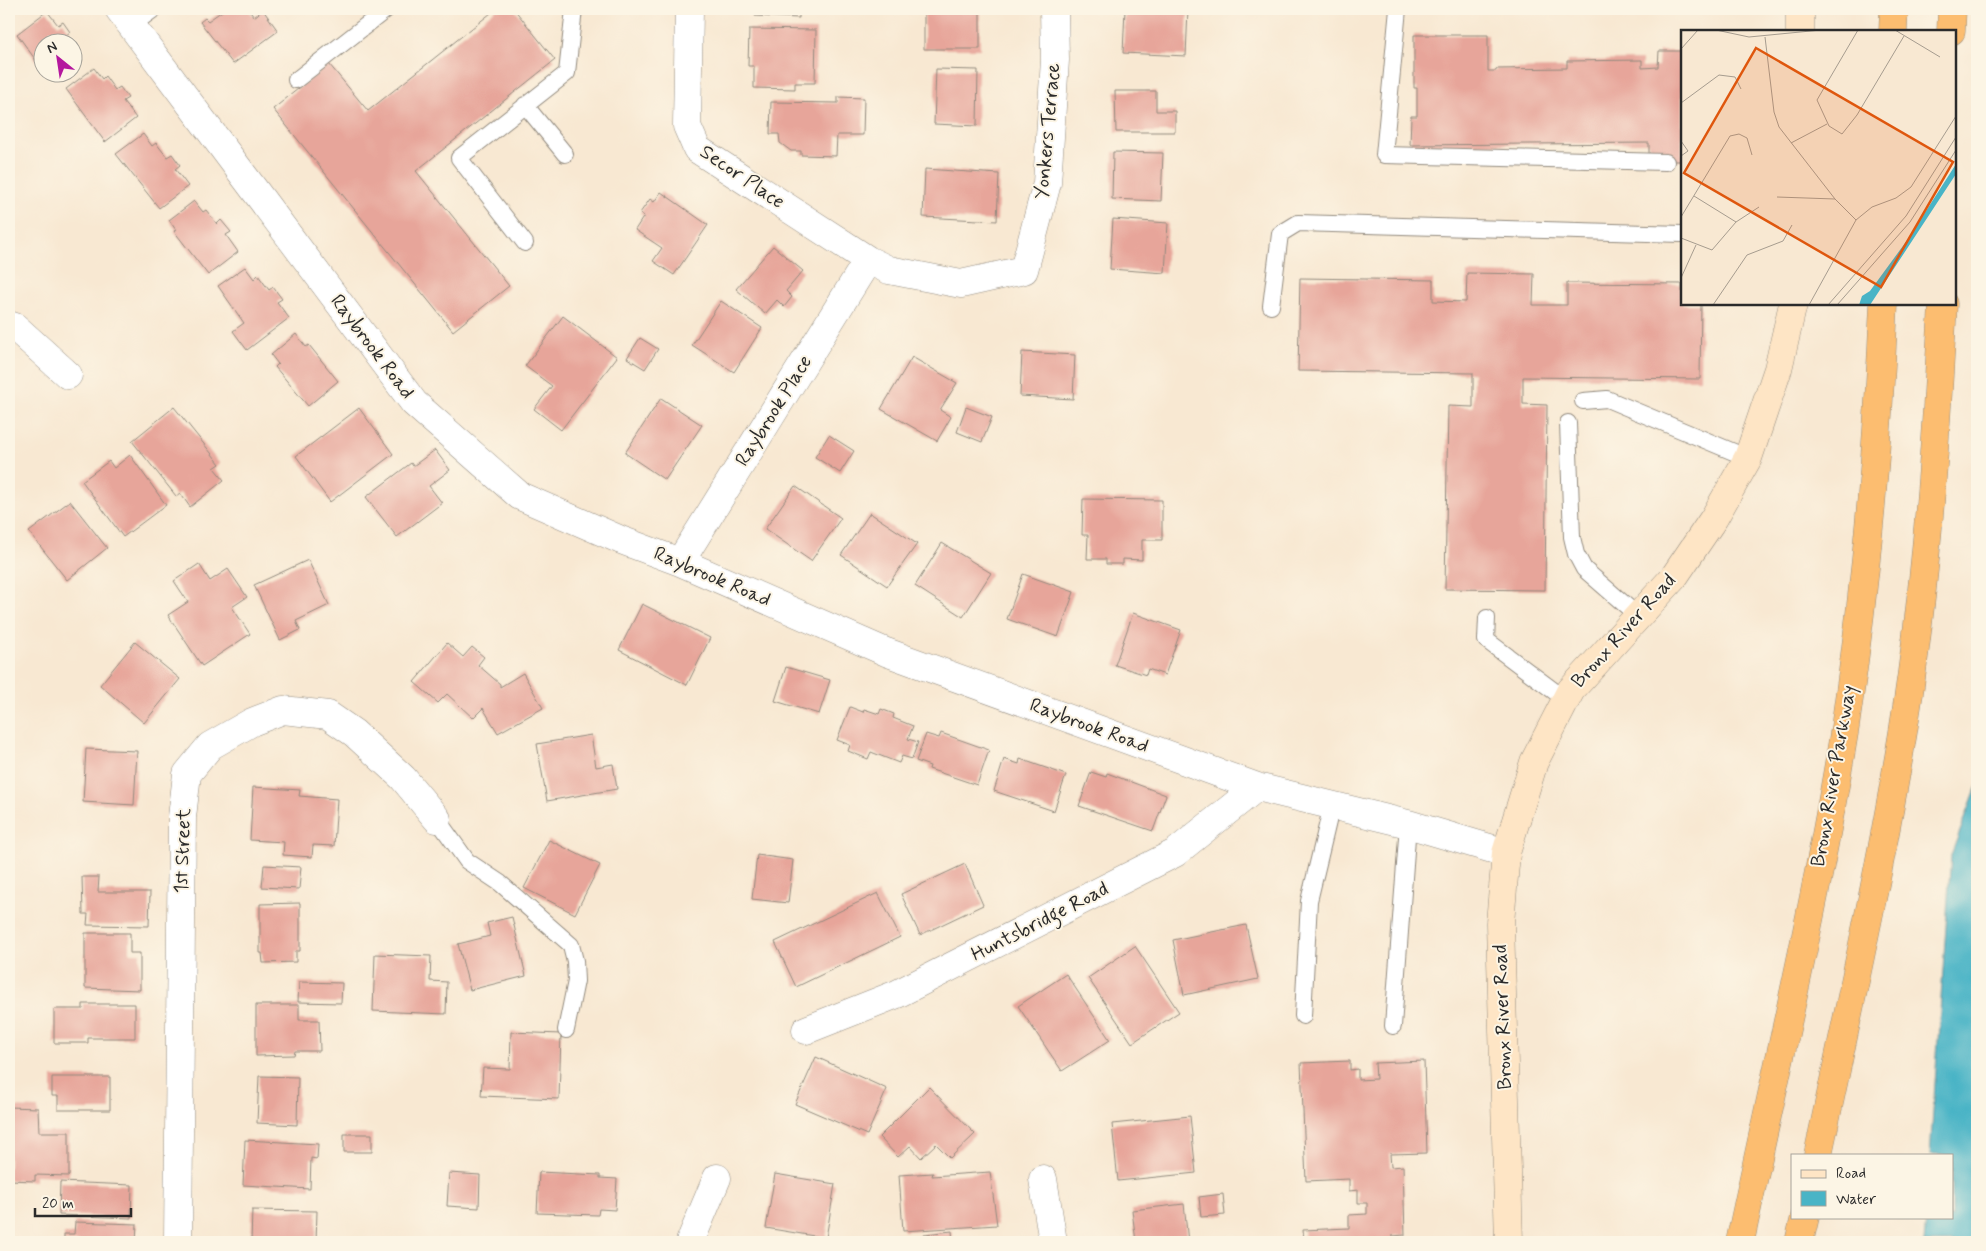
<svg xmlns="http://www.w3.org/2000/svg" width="1986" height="1251" font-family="Mynerve,sans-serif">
<rect width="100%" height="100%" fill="#fcf5e5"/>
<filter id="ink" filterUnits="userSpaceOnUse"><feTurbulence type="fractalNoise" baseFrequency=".02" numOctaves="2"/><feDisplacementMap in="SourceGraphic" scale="10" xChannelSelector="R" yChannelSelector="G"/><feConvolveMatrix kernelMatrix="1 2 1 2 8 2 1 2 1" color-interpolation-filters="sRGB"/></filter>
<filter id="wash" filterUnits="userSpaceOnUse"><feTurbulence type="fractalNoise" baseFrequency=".0096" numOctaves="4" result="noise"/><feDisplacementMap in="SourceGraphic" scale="20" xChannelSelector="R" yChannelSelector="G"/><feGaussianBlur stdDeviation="1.12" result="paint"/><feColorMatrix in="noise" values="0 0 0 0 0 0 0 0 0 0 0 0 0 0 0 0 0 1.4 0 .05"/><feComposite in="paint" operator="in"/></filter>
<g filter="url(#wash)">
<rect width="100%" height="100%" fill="#f8e8d2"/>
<path fill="#49b4c6" stroke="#3a7078" d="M1977,786V1242H1924L1926,1217H1952V1155H1930L1951,855Z"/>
<g id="blocks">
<path fill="#e7a59a" d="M225,9H248L254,17L263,10L278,31L233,64L200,22L205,18L208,21Z
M496,9H514L555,60L416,171L509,286L453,331L273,109L329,64L368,111Z
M755,9H799V18L755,16Z
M924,9H980V49H924Z
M1125,9H1188L1186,56L1123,53Z
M47,11L58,25L63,22L70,32L65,36L70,42H42V69L17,34Z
M749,29L816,30L815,83H795V89L754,88V66H748Z
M1414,35H1488V71H1496V69L1567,68V61L1642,60V68L1658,67L1659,51H1682V161H1649V143L1410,145L1411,116H1417V88H1414Z
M94,68L102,79L105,76L115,90L120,87L128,98L123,101L136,118L105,142L66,89Z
M936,69L978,70L977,126L934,124Z
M1115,91H1156V111H1175V132H1116Z
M838,97L864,98L863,135H837L836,156L801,155V151H791L780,143L779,134H770L771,102L838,103Z
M143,134L152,146L156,143L167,157L172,154L180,165L175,169L188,186L159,208L116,154Z
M1113,152L1163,153L1161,201L1112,199Z
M925,169L999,174L997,221L923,217Z
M661,192L708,225L674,275L653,261L662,248L635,230L644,216L640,213L650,199L654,202Z
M194,201L203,212L206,210L217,224L221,220L231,232L226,235L238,252L208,275L174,231L176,230L169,220Z
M1113,219L1168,223L1165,273L1110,269Z
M773,246L803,271L786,291L792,297L784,307L777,300L765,314L736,289Z
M245,267L254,279L258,275L269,290L273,287L282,299L277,302L289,318L247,350L233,331L244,323L218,286Z
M1467,273L1534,274L1533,305H1567V283L1682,284V304H1701L1700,379L1523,377V404L1547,405L1545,590L1445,589L1448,406L1473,407V373L1298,371L1300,278L1433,280V301L1466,302Z
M721,301L762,328L734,372L692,345Z
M563,316L617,357L561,430L534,409L552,386L525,366Z
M296,334L306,347L309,345L338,381L308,406L275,367L278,364L271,355Z
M640,338L658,349L645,369L627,358Z
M1022,352L1075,355L1073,399L1020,396Z
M912,357L957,383L940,410L951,417L937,441L881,409Z
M661,398L702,425L665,480L625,453Z
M174,407L220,464L214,468L224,480L190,507L180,493L176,496L132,441Z
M966,407L992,417L982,442L957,432Z
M359,408L393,454L330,502L296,456Z
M829,435L854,451L840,473L815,457Z
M435,450L450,470L429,486L442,503L397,537L366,497L411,463L413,466Z
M130,455L166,505L123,537L82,481L109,461L114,468Z
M795,486L841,518L811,561L765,529Z
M1083,499L1162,500V540H1142V560L1123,559V564H1106V559H1087L1088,535H1082Z
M70,501L107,548L67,580L29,532Z
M870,513L917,544L887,586L841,555Z
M942,543L991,573L963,617L915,586Z
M308,560L329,605L296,621L300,630L280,640L254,585Z
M199,564L210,581L228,569L247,597L232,607L250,634L202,666L168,615L188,602L174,581Z
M1023,574L1074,592L1058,637L1007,619Z
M642,604L710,638L687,685L619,650Z
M1133,613L1181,630L1165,675L1148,669L1146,675L1115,665Z
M135,642L180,679L144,723L100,685Z
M447,643L463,657L472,647L484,657L478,665L500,684V687L523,673L543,708L498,733L483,708L473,718L447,694L438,703L414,682Z
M786,667L830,680L819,714L775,701Z
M850,707L863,712L864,709L879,714L881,709L894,714L893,718L913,726L908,739L918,742L912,759L902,756L899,763L871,752L868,759L848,751L850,745L837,740Z
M941,733L989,750L977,785L929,769L930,766L916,761L926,734L939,738Z
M591,735L596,767L613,764L617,789L547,801L537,744Z
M86,749L137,751L134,805L83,802Z
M1004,759L1019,764L1020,759L1066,775L1054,811L994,791Z
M1091,772L1106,777L1107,773L1166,795L1153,831L1079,806Z
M253,787L300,790L299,796L337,799L334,846L313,845L312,857L283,855L284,842L250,840Z
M549,840L600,865L575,914L524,888Z
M757,855L793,860L788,903L752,899Z
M965,864L983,905L920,935L901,894Z
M264,865L301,867L299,889L262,887Z
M82,877H99L98,892H150L149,926L87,925L88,914H83Z
M878,893L900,937L796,987L775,942Z
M300,903V951H296V962L263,963L262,953H260V904Z
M512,917L526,976L470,990L458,944L490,936L487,923Z
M1246,925L1258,979L1184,995L1173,940Z
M85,933H130V953H140V990L85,988Z
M1135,946L1179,1012L1132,1043L1088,978Z
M375,954L431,956L430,981L447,982L446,1014L373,1011Z
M1066,974L1110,1040L1062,1071L1018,1006Z
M299,982L342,983L341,1003L298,1002Z
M83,1004H135V1038H88V1043H54V1009H83Z
M256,1005H299V1020H319L320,1051H295L294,1055L256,1056Z
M511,1032L561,1034L559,1099L481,1096L483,1068L510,1069Z
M816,1057L887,1089L867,1135L795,1104Z
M1350,1061V1070L1358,1069V1080L1376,1079L1375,1063L1424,1061L1427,1153L1390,1154L1391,1167L1403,1166L1405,1235L1392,1236V1242H1304L1303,1230L1349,1228V1215L1367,1214V1203H1358V1190L1349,1191V1179L1306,1181L1301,1063Z
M259,1076L298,1077L297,1125L257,1123Z
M52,1077H110V1110H58V1096H52Z
M929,1087L975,1134L950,1158L936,1144L921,1158L910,1146L898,1157L879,1137Z
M9,1107L38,1108L39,1132H69V1176L35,1175V1181L9,1180Z
M1190,1116L1196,1173L1118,1181L1112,1124Z
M344,1134H372V1152H344Z
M245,1140L318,1144L317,1159L311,1158L310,1189L243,1185Z
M539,1172L600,1175V1178L617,1179L615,1210L599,1209L598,1215L537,1213Z
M990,1172L997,1225L903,1231L899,1175L933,1173L932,1176Z
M449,1173L480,1175L479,1208L447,1206Z
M775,1174L835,1184L826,1238L766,1228Z
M60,1182L132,1185L131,1218L59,1215Z
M1223,1194L1225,1215L1201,1217L1199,1197Z
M1184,1204L1188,1242H1136L1132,1210Z
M252,1210L317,1211L316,1242H251Z
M75,1222L137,1224L136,1242H64V1234H74Z
M952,1231L953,1242H924V1234Z"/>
</g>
</g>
<g filter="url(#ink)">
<use href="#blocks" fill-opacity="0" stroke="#928a7e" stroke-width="1"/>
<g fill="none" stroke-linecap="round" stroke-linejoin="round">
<defs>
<path id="lane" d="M1398,9L1384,155L1666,162
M132,25L154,9
M296,80L387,9
M525,105L565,154
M525,243L459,158L567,73L574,9
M1271,306L1280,234L1298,223L1682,234
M1583,401L1607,399L1748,458
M1568,423L1572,537L1576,554L1584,569L1638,616
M1487,618L1486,640L1566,700
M437,819L467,861L500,883L571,945L575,961L576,981L566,1030
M1303,1016L1309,901L1332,805
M1393,1026L1408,824"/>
<path id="street" d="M119,9L414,403L520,496L621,540L680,562L886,652L1257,787L1408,824L1506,853
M689,9L687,126L697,149L868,260L889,270L961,284L1024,270L1047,183L1055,60L1054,9
M9,325L15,327L68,375
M680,562L868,260
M806,1030L897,994L1175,853L1257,787
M1043,1179L1053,1242
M178,1242L182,817L187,774L210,746L252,722L283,710L328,715L354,733L403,778L437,819
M690,1242L717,1178"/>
<path id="secondary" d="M1800,31V9
M1509,1242L1500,923L1506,853L1534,762L1571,690L1674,577L1714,518L1748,458L1778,369L1793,304"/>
<path id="highway" d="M1893,31L1894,9
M1951,31L1952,9
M1818,1155C1846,1022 1876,890 1899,756C1925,606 1935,455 1943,304
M1740,1242C1776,1071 1817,900 1845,727C1866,587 1878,445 1884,304
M1799,1242L1805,1217"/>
</defs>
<use href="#lane" stroke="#928a7e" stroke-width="18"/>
<use href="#street" stroke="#928a7e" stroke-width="29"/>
<use href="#secondary" stroke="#928a7e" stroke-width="29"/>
<use href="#highway" stroke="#928a7e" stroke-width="29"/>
<use href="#lane" stroke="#fff" stroke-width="16"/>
<use href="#street" stroke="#fff" stroke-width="28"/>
<use href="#secondary" stroke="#fee5c5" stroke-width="28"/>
<use href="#highway" stroke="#fcbd6f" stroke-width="28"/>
</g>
</g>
<g text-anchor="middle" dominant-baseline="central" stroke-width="4" stroke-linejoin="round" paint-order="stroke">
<g font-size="20" fill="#2b2b2b" stroke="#fcf5e5">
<text transform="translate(1048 131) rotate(-85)">Yonkers Terrace</text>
<text transform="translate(742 177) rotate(34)">Secor Place</text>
<text transform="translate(372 347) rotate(53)">Raybrook Road</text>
<text transform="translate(774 411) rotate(-58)">Raybrook Place</text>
<text transform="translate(712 577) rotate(23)">Raybrook Road</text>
<text transform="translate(1624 631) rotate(-48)">Bronx River Road</text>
<text transform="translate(1089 726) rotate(20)">Raybrook Road</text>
<text transform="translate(1834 776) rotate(-80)">Bronx River Parkway</text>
<text transform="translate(183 851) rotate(-88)">1st Street</text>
<text transform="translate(1040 922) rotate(-27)">Huntsbridge Road</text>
<text transform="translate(1503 1017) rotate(-92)">Bronx River Road</text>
</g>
</g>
<g transform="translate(1681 30)">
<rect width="275" height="275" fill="#f8e8d2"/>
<path d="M275,134V144L189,275H178L181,266L189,261L227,209Z" fill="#49b4c6"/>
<path fill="none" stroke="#a69c8f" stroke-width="1" d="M35,0L68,7L140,0M177,0L136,70L148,96L161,104L176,85L223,6M214,0L259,27M84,7L93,82L98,97L154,169L175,190M0,19L17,0M0,73L38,45L54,47L60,59M0,111L7,121L0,126M110,113L146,94M13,166L55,192M96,167L154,169M0,187L49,106L58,104L66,108L71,125M0,208L31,220L55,192L78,177M0,248L15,215M32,275L66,225L102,211L111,195M128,275L175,190L191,177L215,168L230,157L275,86M147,275L225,186L275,107M156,275L229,192L275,120"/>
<path fill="#df570e" fill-opacity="0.15" stroke="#df570e" stroke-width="2.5" d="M75,18L272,132L200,257L3,143Z"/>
<rect width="275" height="275" fill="none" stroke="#2b2b2b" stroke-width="2.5"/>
</g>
<rect width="1986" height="1251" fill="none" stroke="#fcf5e5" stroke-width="30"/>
<rect x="1791" y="1154" width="162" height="65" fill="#fcf5e5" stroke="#a8a49b"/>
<rect x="1801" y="1170" width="25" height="8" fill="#fee5c5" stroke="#a8a49b"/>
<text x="1836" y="1178" font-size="15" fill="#2b2b2b">Road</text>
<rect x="1801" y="1191" width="25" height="15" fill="#49b4c6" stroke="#a8a49b"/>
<text x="1836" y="1204" font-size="15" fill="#2b2b2b">Water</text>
<g transform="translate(58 58) rotate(330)"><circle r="24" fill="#fcf5e5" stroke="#a8a49b"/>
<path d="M0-4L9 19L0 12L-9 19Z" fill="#b5179e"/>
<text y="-8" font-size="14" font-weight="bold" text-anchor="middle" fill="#2b2b2b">N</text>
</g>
<path d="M35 1208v8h96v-8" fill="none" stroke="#2b2b2b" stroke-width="2.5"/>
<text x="42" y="1208" font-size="15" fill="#2b2b2b" stroke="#fcf5e5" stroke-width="4" paint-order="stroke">20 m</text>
</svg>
